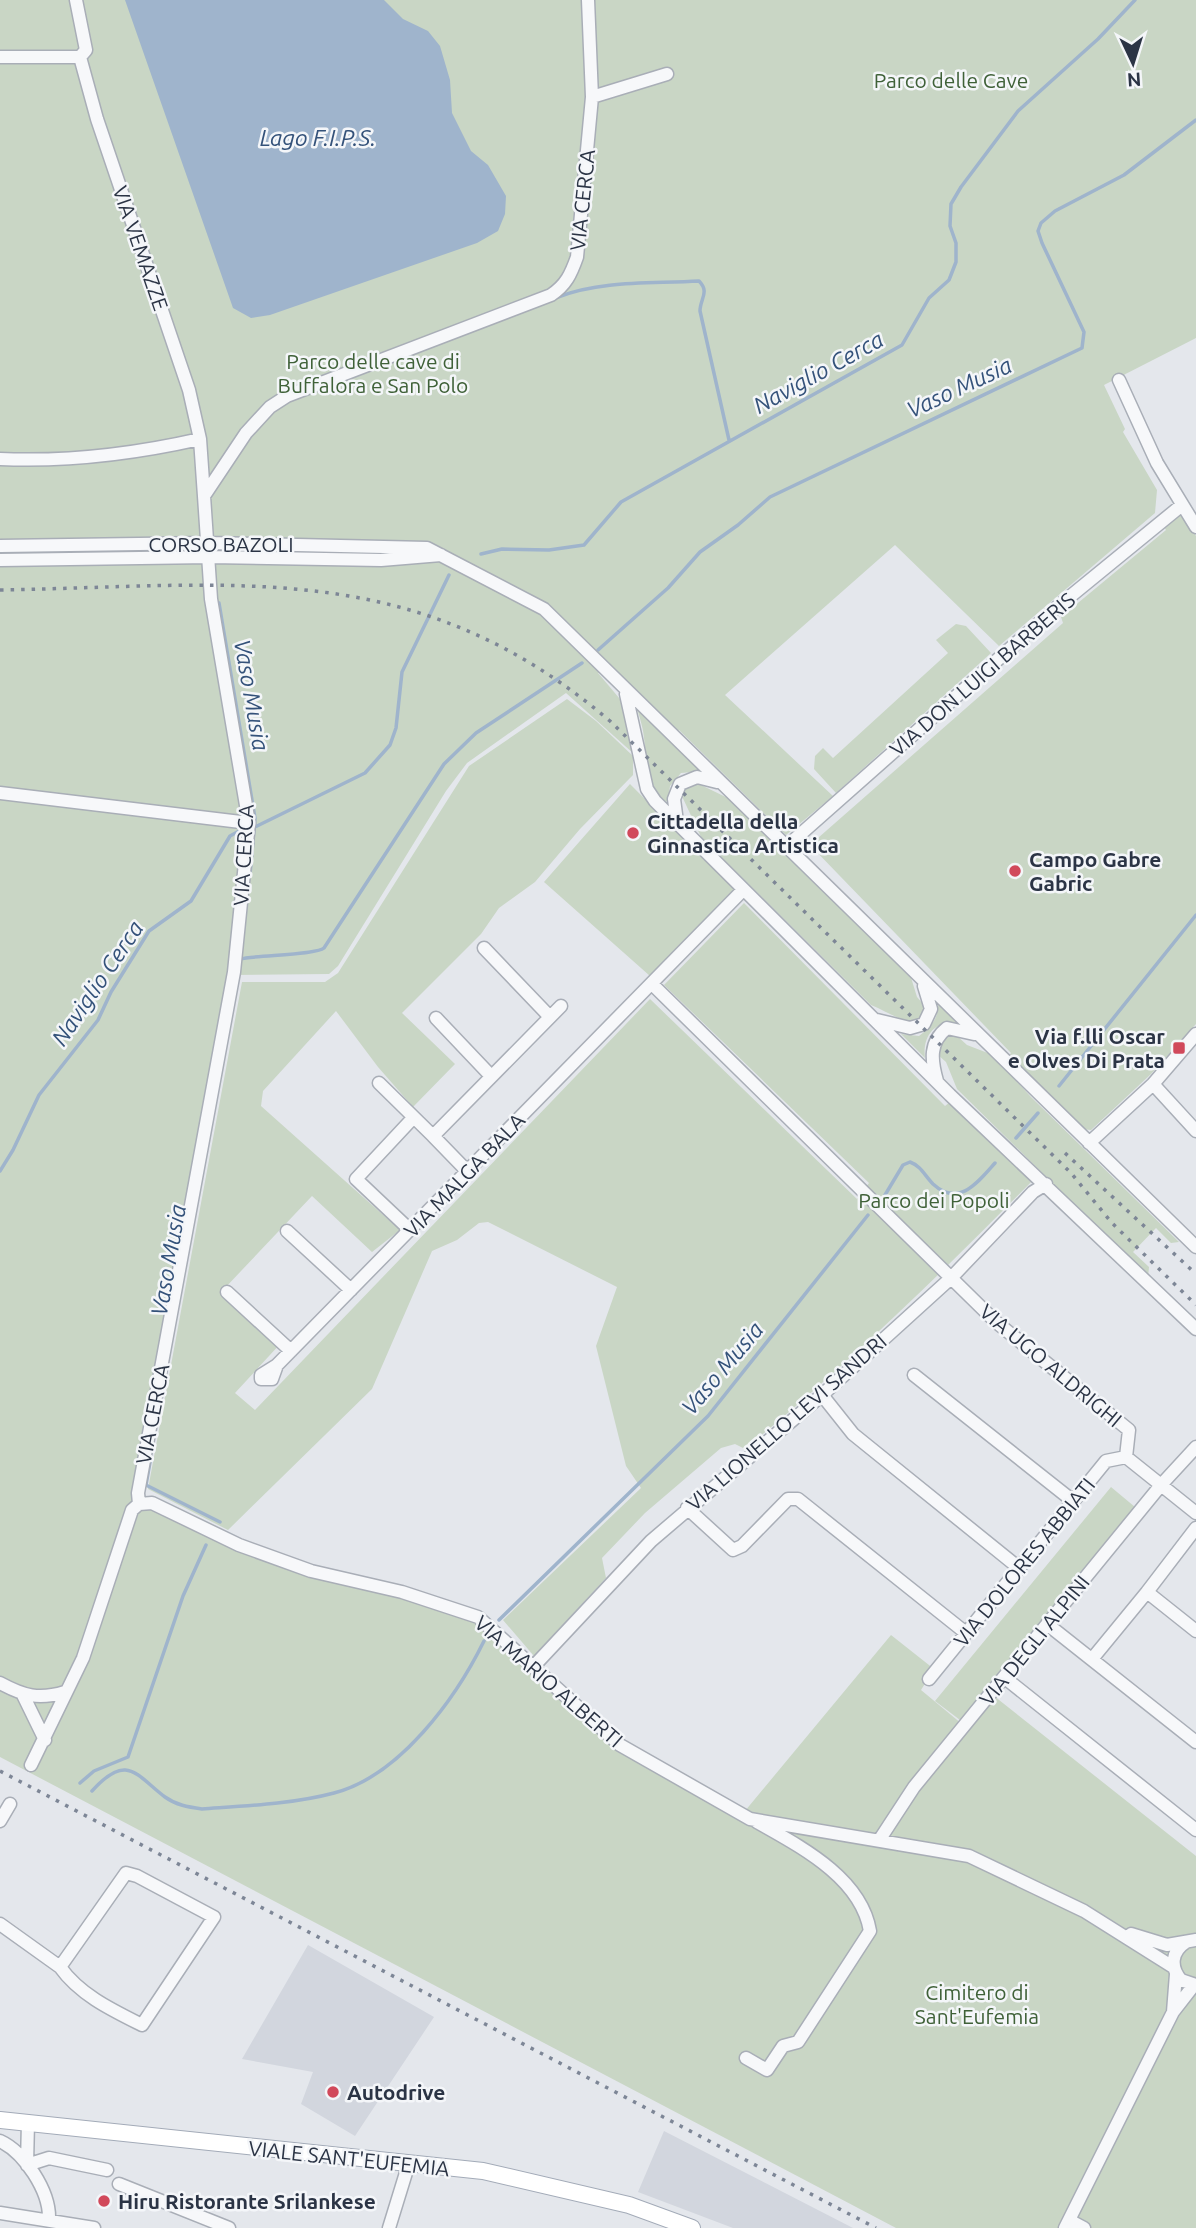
<svg xmlns="http://www.w3.org/2000/svg" width="1196" height="2228" font-family="Ubuntu,sans-serif">
<rect width="100%" height="100%" fill="#e4e7ec"/>
<path fill="#d2d6de" d="M308,1945L434,2017L355,2136L301,2104L313,2072L242,2059Z
M664,2131L853,2228H733L638,2192Z"/>
<path fill="#c9d6c5" d="M0,0H1196V338L1104,385L1125,429L1123,432L1157,490L1155,513L999,646L895,545L725,695L833,796L786,835L679,730L676,732L608,667L598,673L625,705L634,754L566,693L467,763L446,791L338,966L329,974L231,975L133,1496L234,1545L477,1619L616,1749L740,1817L891,1635L934,1669L921,1690L968,1729L994,1696L1196,1856V2228H896L0,1757Z
M1178,515L1184,517L1196,536V1024L1151,1074L1091,1130L1081,1129L1008,1057L1011,1053L810,845L1063,623L1061,617L1166,530L1164,527Z
M956,624L966,626L991,653L836,793L814,769L815,756L823,748L833,758L948,653L936,640Z
M567,699L596,721L633,756V775L580,829L535,882L499,908L481,934L402,1013L455,1064L413,1107L378,1067L336,1011L263,1091L261,1106L400,1230L372,1252L312,1196L224,1289L281,1343L235,1393L255,1410L650,999L857,1199L869,1183L664,985L744,903L945,1106L950,1102L1033,1180C941,1274 847,1365 745,1449L735,1444L721,1448L645,1513L602,1558L606,1578L534,1656L503,1620L641,1488L626,1466L596,1346L617,1287L488,1222L479,1223L457,1240L432,1251L372,1389L228,1530L148,1489L242,982H325L338,973L469,766Z
M636,705L704,771L681,773L670,786L668,802C644,796 647,757 644,738C643,726 639,716 636,705Z
M630,784L736,891L650,976L544,882Z
M689,784L701,785L736,802L909,971L917,997L924,1005V1014L915,1023C900,1021 886,1011 871,1005L701,837L680,792Z
M938,1000L961,1023C937,1019 922,1034 925,1058L901,1034L919,1036C933,1025 939,1018 938,1000Z
M956,1035L967,1045L993,1055L1031,1097L1179,1242L1171,1243L1156,1228L1133,1252L1149,1267L1148,1277L957,1089L946,1062L938,1055L940,1039Z
M1111,1487L1135,1507L960,1720L935,1701Z"/>
<path fill="#9fb4cc" d="M125,0H384L403,19L428,31L440,46L450,80L452,113L471,151L488,165L506,196L505,214L498,231L477,243L270,315L251,318L233,308Z"/>
<g fill="none" stroke-linecap="round" stroke-linejoin="round">
<path stroke="#9fb4cc" stroke-width="3.5" d="M558,297C603,280 651,284 699,281C710,292 700,299 700,311L729,440
M481,554L502,549L549,550L584,545L621,502L902,345L929,298L949,280L956,262V243L950,226L951,204L961,187L1018,111L1098,39L1135,0
M219,603L255,818L250,874
M598,650L668,588L700,552L738,525L770,497L1082,348L1084,332L1042,243L1038,231L1041,223L1055,211L1124,175L1196,120
M255,827L365,773L390,745L396,728L402,672L449,575
M240,959C257,955 316,955 324,948L444,764L476,733L582,663
M1059,1086L1196,915
M1016,1138L1038,1113
M0,1171L13,1150L39,1095L98,1020L111,992L149,931L191,901L230,836L241,830
M885,1195L903,1165L910,1162C921,1166 925,1176 933,1184C959,1208 978,1182 995,1163
M150,1462L146,1485L220,1522
M499,1620L708,1416L868,1215
M80,1783L94,1771L128,1757L183,1596L206,1545
M92,1791C127,1752 136,1775 165,1797C176,1805 188,1807 202,1809C244,1806 293,1804 334,1793C400,1776 456,1698 484,1641"/>
<defs>
<path id="minor" d="M76,0L86,50L80,57L97,119L189,390L200,439L204,496
M0,57H80
M592,97L667,74
M1119,380L1157,463L1196,527
M0,459C68,462 134,454 200,439
M0,546L208,543L427,548L544,609L1196,1247
M0,560L210,557L381,560L441,555
M626,694L647,789L655,801L950,1095L1196,1329
M0,793L249,823
M677,822L674,799L680,784L697,777L717,782
M786,847L1056,608L1182,505
M484,948L550,1017
M652,984L996,1322L1129,1430L1126,1457L1196,1513
M436,1018L491,1076
M877,1020L910,1028L924,1024L931,1009L924,986
M937,1081C931,1060 929,1042 947,1028L974,1034
M379,1083L433,1136
M1153,1084L1196,1131
M1089,1143L1153,1084L1196,1034
M467,1171L433,1136L561,1006
M410,1230L356,1179L413,1118
M287,1231L351,1290
M227,1292L291,1351
M277,1365L272,1379H261V1375L277,1365L743,890
M914,1375L1073,1501
M822,1395L853,1434L1019,1568
M139,1504L152,1503L239,1545L311,1571L402,1592L478,1617L620,1745L750,1819L969,1856L1084,1911L1173,1967
M687,1508L733,1550L742,1546L788,1499H798L966,1633
M1147,1592L1196,1528
M1047,1624L1196,1742
M1092,1659L1147,1592L1196,1631
M533,1667L651,1541L822,1395L951,1278L1033,1192L1046,1184
M1005,1678L1196,1830
M929,1679L1106,1461L1126,1457
M0,1683C24,1696 39,1700 65,1692
M23,1695L45,1740
M31,1765L83,1658L132,1510L139,1504L138,1493L234,972L249,823L211,599L204,496L246,433L270,407L287,396L551,295C566,285 571,274 577,257L592,97L588,0
M0,1821L10,1804
M880,1839L914,1787L1161,1485L1196,1447
M0,1924L60,1967C80,1995 112,2010 142,2025L214,1917L137,1876L126,1873L60,1967
M1131,1934L1167,1945L1196,1940
M1186,1942C1171,1952 1170,1967 1181,1980L1196,1985
M1173,2012L1176,1974
M746,2058L767,2070L783,2046L798,2042L870,1931C861,1877 799,1846 757,1822
M0,2141C24,2152 50,2191 49,2219
M27,2164L28,2122
M27,2165L49,2158L107,2170
M119,2184L229,2228
M0,2213L94,2228
M1069,2220L1084,2228
M389,2228L409,2163
M1065,2228L1173,2012L1194,1985"/>
<path id="major" d="M0,2120L483,2171L629,2205L692,2228"/>
</defs>
<use href="#minor" stroke="#a9aeb7" stroke-width="15"/>
<use href="#major" stroke="#a3abb8" stroke-width="18"/>
<use href="#minor" stroke="#f7f8fa" stroke-width="12"/>
<use href="#major" stroke="#fff" stroke-width="16"/>
<path stroke="#7d8696" stroke-width="3.5" stroke-dasharray="3.5 7" stroke-linecap="butt" d="M0,590C236,586 415,555 610,721L1071,1173L1112,1223L1196,1305
M1065,1153L1196,1274
M0,1771L876,2228"/>
</g>
<g fill="#d1495b" stroke="#f4f6f9" stroke-width="2.5">
<circle cx="633" cy="833" r="7"/>
<circle cx="1015" cy="871" r="7"/>
<rect x="1172" y="1041" width="14" height="14" rx="3.5"/>
<circle cx="333" cy="2092" r="7"/>
<circle cx="104" cy="2201" r="7"/>
</g>
<g text-anchor="middle" dominant-baseline="central" stroke-width="5" stroke-linejoin="round" paint-order="stroke">
<g font-size="21" fill="#3f6138" stroke="#f4f6f9">
<text x="951" y="80">Parco delle Cave</text>
<text x="373" y="361">Parco delle cave di<tspan x="373" dy="24">Buffalora e San Polo</tspan></text>
<text x="934" y="1200">Parco dei Popoli</text>
<text x="977" y="1992">Cimitero di<tspan x="977" dy="24">Sant'Eufemia</tspan></text>
</g>
<g font-size="21" fill="#2b3445" stroke="#f4f6f9">
<text transform="translate(582 200) rotate(-84)">VIA CERCA</text>
<text transform="translate(141 248) rotate(71)">VIA VEMAZZE</text>
<text x="221" y="544">CORSO BAZOLI</text>
<text transform="translate(982 674) rotate(-41)">VIA DON LUIGI BARBERIS</text>
<text transform="translate(243 855) rotate(-87)">VIA CERCA</text>
<text transform="translate(464 1175) rotate(-46)">VIA MALGA BALA</text>
<text transform="translate(1051 1365) rotate(40)">VIA UGO ALDRIGHI</text>
<text transform="translate(152 1414) rotate(-79)">VIA CERCA</text>
<text transform="translate(786 1422) rotate(-41)">VIA LIONELLO LEVI SANDRI</text>
<text transform="translate(1024 1562) rotate(-51)">VIA DOLORES ABBIATI</text>
<text transform="translate(1034 1640) rotate(-51)">VIA DEGLI ALPINI</text>
<text transform="translate(549 1681) rotate(41)">VIA MARIO ALBERTI</text>
<text transform="translate(349 2158) rotate(6)">VIALE SANT'EUFEMIA</text>
</g>
<g font-size="21" font-weight="bold" fill="#2b3445" stroke="#f4f6f9" text-anchor="start">
<text x="647" y="821">Cittadella della<tspan x="647" dy="24">Ginnastica Artistica</tspan></text>
<text x="1029" y="859">Campo Gabre<tspan x="1029" dy="24">Gabric</tspan></text>
<text x="1165" y="1036" text-anchor="end">Via f.lli Oscar<tspan x="1165" dy="24">e Olves Di Prata</tspan></text>
<text x="347" y="2092">Autodrive</text>
<text x="118" y="2201">Hiru Ristorante Srilankese</text>
</g>
<g font-size="23" font-style="italic" fill="#34527a" stroke="#f4f6f9">
<text x="318" y="137">Lago F.I.P.S.</text>
<text transform="translate(818 372) rotate(-29)">Naviglio Cerca</text>
<text transform="translate(959 387) rotate(-25)">Vaso Musia</text>
<text transform="translate(252 695) rotate(80)">Vaso Musia</text>
<text transform="translate(97 983) rotate(-56)">Naviglio Cerca</text>
<text transform="translate(168 1260) rotate(-80)">Vaso Musia</text>
<text transform="translate(722 1368) rotate(-50)">Vaso Musia</text>
</g>
</g>
<g transform="translate(1133 63) rotate(176)" stroke="#f4f6f9" stroke-width="5" paint-order="stroke">
<path d="M0-5L12 26L0 18L-12 26Z" fill="#2b3445"/>
<text y="-10" font-size="19" font-weight="bold" text-anchor="middle" fill="#2b3445">N</text>
</g>
</svg>
